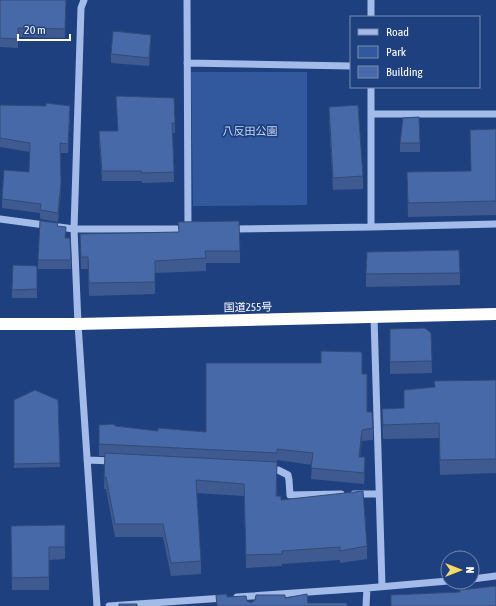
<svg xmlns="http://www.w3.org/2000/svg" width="496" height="606" font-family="'Asap Condensed','Noto Sans JP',sans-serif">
<rect width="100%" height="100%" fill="#1f407f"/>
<path fill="#32589d" d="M191,72H307V205L193,206Z"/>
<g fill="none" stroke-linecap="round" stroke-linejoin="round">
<path stroke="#a3bbe8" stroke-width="7" d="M84,0L81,8L74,229L78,324L97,606
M187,0L188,229
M371,17V0
M187,63L351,66
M372,114H496
M0,219L74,229H187
M371,227V87
M230,229L371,227L496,224
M374,317L382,586
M87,460L113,461
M267,469L278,470L288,475L289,480L290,495L341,494
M354,494H379
M472,579L496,576
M237,597L367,588L448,581
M109,606L224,598
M366,606L367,588"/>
<path stroke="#fff" stroke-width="12" d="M0,324H78L496,314"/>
</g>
<path fill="#3e5a90" d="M0,0H66L65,38L18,37V48L0,47Z
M151,43L149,66L111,63V54Z
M116,96L174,98L175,133H173L174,182L142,183V181H102L99,141V131H118Z
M0,105L70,115L68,153H60L61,192L58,222L40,219V213L2,208V199L29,172L30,152L0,147Z
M329,107L363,176V189L333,190L329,119Z
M496,129V215L408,217L407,172L471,171Z
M400,143H420V152H400Z
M58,226L66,238L71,260V269H38V260Z
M80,234L240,251V263H206V271L155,273V294L89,296L88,269H81Z
M37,266V298H12V290Z
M460,273V285L366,287V274Z
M390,329L431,333L432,373L390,374Z
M362,374L367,412L373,428V440L362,441L360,457L365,468L364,484L311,479L312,465L277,460V496L281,500L367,546V559L340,563V560L282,564V566L246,568L244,496L196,493L201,561V574L171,576L163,537H115L106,489H104L105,456H99V425L115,426L158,431L206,432Z
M496,380V473L440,475L439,438L383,439L382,409L404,408L434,387Z
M14,400H58L60,467L14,468Z
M65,525V559L49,560V590H12L11,526Z"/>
<path fill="#324a76" d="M151,35V43L149,66V58Z
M70,106V115L68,153V144Z
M61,183V192L58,222V213Z
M362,430V441L359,468V457Z
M365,457V468L364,484V473Z"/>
<path fill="#4869a8" stroke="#324a76" d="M0,0H66L65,29L18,28V39L0,38Z
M113,31L151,35L149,58L111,54Z
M116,96L174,98L175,123H172L174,172L142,173V171H102L99,131H118Z
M46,103L70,106L68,144L60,143L61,183L58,213L40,210L41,204L2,199L4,170L29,172L30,143L0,138V105L46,106Z
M358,105L363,176L333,178L329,107Z
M419,117L420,143H400L403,118Z
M496,129V201L408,203L407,172L471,171L470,130Z
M40,221L58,223L57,226L66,227L65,238H70L71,260H38Z
M239,221L240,251H205L206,258L155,261V282L89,283L88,257H81L80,234L179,232L178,222Z
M459,250L460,273L366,274L367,252Z
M13,265L37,266V289L12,290Z
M425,328L431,333L432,361L390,362V329Z
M321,351L362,352V374H367V412H372L373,428L362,430L359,457H365L364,473L311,468L313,453L277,449V453L99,444V425L114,424L115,426L158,431V428L206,432V363H321Z
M496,380V459L440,460L439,423L383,425L382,409L404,408V390L435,387L434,381Z
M35,390L58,400L60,463L14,464V400Z
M105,453L277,462L276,496H281V500L363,491L367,546L340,551V547L282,551V554L246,555L244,484L196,480L201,561L171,563L163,524H115L106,477H104Z
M65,525V547H49V577L12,578L11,526Z
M496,586V606H391V595L460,592V590Z
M227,594V597L246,596L247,601L251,603L255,600L256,595H285V598L307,594L308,603H347V606H217L216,595Z
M119,604H137V606H119Z"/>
<g text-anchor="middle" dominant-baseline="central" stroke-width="3.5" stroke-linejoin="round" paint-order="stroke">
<g font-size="11" fill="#c7d8f6" stroke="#1f407f">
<text x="250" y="131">八反田公園</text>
</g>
<g font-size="11" fill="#fff" stroke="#1f407f">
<text transform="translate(248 307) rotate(-1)">国道255号</text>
</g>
</g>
<rect x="350" y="16" width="130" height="72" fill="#1f407f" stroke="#798cb2"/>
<rect x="358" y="29" width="20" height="6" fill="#a3bbe8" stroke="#798cb2"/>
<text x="386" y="36" font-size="12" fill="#ffffff">Road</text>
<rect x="358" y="46" width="20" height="12" fill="#32589d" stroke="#798cb2"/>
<text x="386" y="56" font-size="12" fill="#ffffff">Park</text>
<rect x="358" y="66" width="20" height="12" fill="#4869a8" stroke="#798cb2"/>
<text x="386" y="76" font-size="12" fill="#ffffff">Building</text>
<g transform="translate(460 570) rotate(90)"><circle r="19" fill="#1f407f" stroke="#798cb2"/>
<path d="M0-3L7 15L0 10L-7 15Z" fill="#f5da63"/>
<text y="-6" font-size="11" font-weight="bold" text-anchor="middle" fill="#ffffff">N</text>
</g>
<path d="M18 34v6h52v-6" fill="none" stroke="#ffffff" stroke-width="2"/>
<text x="24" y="34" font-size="12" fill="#ffffff" stroke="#1f407f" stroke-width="3" paint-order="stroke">20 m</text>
</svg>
